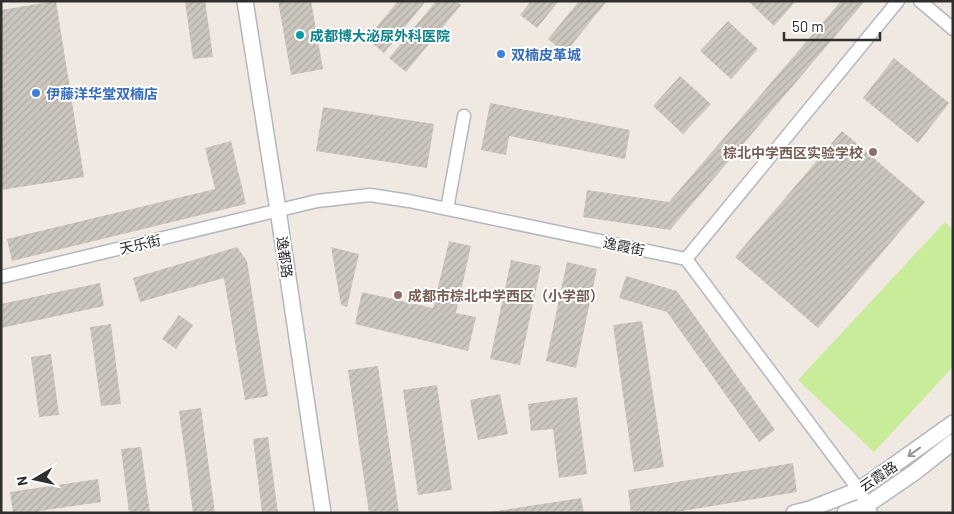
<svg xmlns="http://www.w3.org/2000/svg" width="954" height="514" font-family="Barlow,'Noto Sans SC',sans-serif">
<defs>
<pattern id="building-hatch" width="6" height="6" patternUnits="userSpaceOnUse" patternTransform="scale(1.25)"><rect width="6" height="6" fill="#cbc7bf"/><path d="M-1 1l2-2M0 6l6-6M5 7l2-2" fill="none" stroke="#afaba4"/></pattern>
</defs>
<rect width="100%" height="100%" fill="#efe9e1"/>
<path fill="#c9ec9a" d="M945,222L953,230V367L874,452L798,380Z"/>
<path fill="url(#building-hatch)" d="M56,1L84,177L1,190V10Z
M185,1H205L213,57L193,59Z
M278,1H311L323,69L291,75Z
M398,1H426L384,53L367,39Z
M436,1H456L461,5L406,72L389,58Z
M531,1H559L537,28L520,15Z
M579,1H607L565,53L548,39Z
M748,1H796L774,26Z
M841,1H865L670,230L583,217L587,190L669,202Z
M728,21L758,49L731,79L700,51Z
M894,58L949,103L918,143L863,98Z
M680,76L711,104L683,134L653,106Z
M490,103L630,130L625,159L509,136L506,155L481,150Z
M323,107L434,124L427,168L316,151Z
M842,131L925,202L818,328L735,257Z
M231,141L246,204L12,261L7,239L215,189L205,148Z
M449,241L471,246L456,313L476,317L468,351L355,324L362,292L433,308Z
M237,247L247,261L268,396L245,400L224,278L140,302L133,278Z
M331,247L359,254L347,307L341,305Z
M511,260L541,266L520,365L490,359Z
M567,262L597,269L576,368L546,361Z
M626,276L677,291L775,430L759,442L667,312L619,298Z
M100,283L104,306L1,328V304Z
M179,315L193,325L176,349L162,339Z
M642,321L664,467L634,472L613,325Z
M111,324L121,404L101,406L90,327Z
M51,354L59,415L39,417L31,357Z
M378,366L399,513H369L348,370Z
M437,385L452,490L418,495L403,390Z
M500,394L508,434L478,440L470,400Z
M577,397L587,474L559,478L553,429L531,431L528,404Z
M201,408L215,513H193L179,411Z
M268,437L278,513H262L253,439Z
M141,447L150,513H129L121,449Z
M793,463L797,492L670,513H631L628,490Z
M98,479L101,502L39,511L40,513H13L10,492Z
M581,498L584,513H491L490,512Z"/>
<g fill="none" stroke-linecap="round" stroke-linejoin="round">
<defs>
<path id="minor" d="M920,1L953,29
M447,209L464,116
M686,259L898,1
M1,277L317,201L370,195L409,201L686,259L859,490L871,513"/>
<path id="tertiary" d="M245,1L278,210L323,513
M794,513L810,509L859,490L953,423
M845,513L867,505L915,472L953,442"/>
</defs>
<use href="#minor" stroke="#b4b7c1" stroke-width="15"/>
<use href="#tertiary" stroke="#b4b7c1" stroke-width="18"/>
<use href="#minor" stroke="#fff" stroke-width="12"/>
<use href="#tertiary" stroke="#fff" stroke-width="15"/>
</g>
<defs><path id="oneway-shaft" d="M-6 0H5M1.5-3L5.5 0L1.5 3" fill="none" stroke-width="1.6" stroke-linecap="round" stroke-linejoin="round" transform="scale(1.25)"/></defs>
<use stroke="#969696" href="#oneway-shaft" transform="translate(914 452) rotate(144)"/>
<circle fill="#0f9aa8" stroke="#fff" stroke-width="2" cx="300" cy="35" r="5"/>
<g fill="#3f7fe0" stroke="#fff" stroke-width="2">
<circle cx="501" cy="54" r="5"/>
<circle cx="36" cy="93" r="5"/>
</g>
<g fill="#8d6e63" stroke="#fff" stroke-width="2">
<circle cx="873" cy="152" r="5"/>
<circle cx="398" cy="295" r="5"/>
</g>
<g text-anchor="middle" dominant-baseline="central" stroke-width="4" stroke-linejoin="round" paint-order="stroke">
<g font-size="14" font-weight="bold" fill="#0d838f" stroke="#fff" text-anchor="start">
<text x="310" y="35">成都博大泌尿外科医院</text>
</g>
<g font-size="14" font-weight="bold" fill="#366cbe" stroke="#fff" text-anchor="start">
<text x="511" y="54">双楠皮革城</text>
<text x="46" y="93">伊藤洋华堂双楠店</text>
</g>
<g font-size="14" font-weight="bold" fill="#785e54" stroke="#fff" text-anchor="end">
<text x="863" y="152">棕北中学西区实验学校</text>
<text x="408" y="295" text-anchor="start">成都市棕北中学西区（小学部）</text>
</g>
<g font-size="14" fill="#2e2e2e" stroke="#fff">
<text transform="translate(140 244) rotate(-13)">天乐街</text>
<text transform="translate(624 246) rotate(12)">逸霞街</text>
<text transform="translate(285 257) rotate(82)">逸都路</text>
<text transform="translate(878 476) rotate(-34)">云霞路</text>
</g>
</g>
<rect width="954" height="514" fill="none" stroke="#2e2e2e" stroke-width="5"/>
<g transform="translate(35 479) rotate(261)" stroke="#ffffff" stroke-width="4" paint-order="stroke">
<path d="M0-4L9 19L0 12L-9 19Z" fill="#2e2e2e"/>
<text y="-8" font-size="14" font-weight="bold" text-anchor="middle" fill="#2e2e2e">N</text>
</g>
<path d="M784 32v8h96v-8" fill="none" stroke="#2e2e2e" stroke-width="2.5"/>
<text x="792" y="32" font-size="15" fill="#2e2e2e" stroke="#ffffff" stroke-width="4" paint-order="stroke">50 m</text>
</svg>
